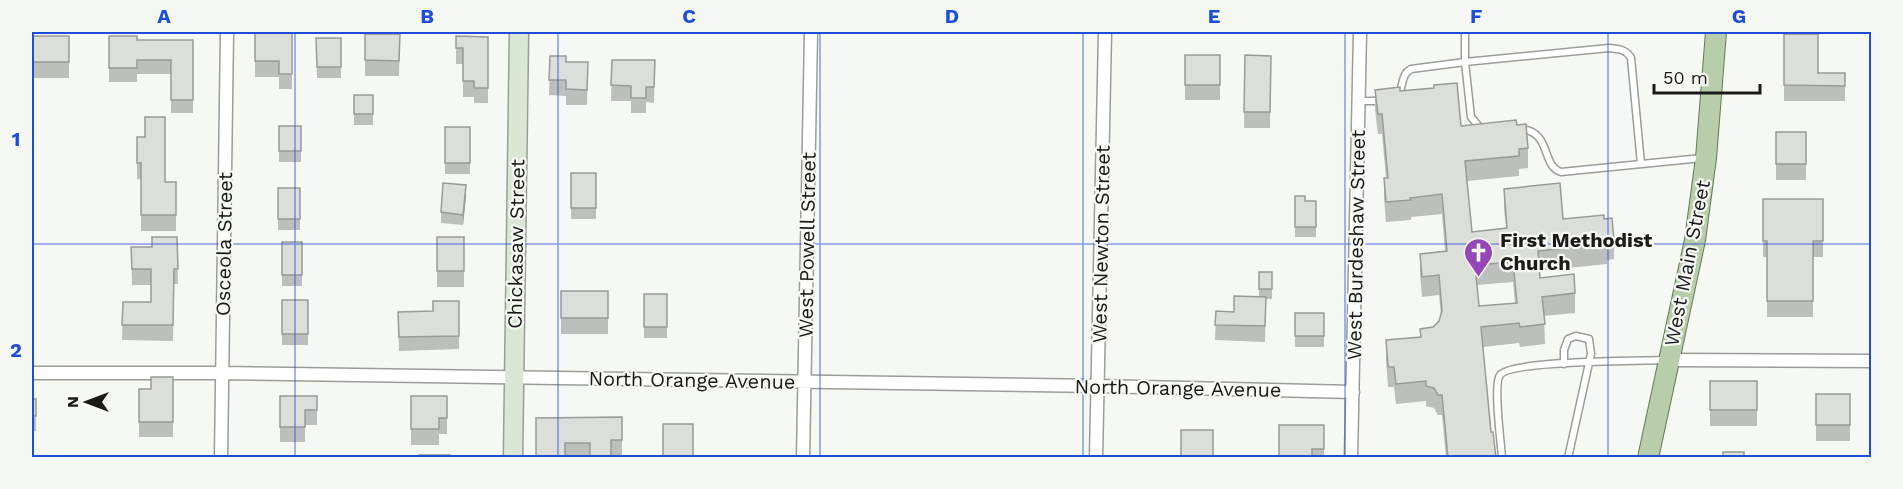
<svg xmlns="http://www.w3.org/2000/svg" width="1903" height="489" font-family="'Work Sans',sans-serif">
<rect width="100%" height="100%" fill="#f6f8f4"/>
<g fill="none" stroke-linecap="round" stroke-linejoin="round">
<defs>
<path id="lane" d="M1465,32V62L1471,117L1481,129
M1397,97C1404,88 1400,75 1411,69L1465,62L1609,48C1618,49 1626,49 1631,58L1641,164
M1359,101H1382
M1521,129C1552,132 1541,166 1561,172L1702,158
M1564,364V350L1568,339L1576,336L1589,339L1591,354L1568,458
M1502,458C1501,442 1493,385 1500,375C1511,360 1642,361 1665,360"/>
<path id="street" d="M1669,360L1872,361
M32,373H222L1098,386L1353,392
M221,458L227,32
M803,458L811,32
M1096,458L1105,32
M1351,458L1360,32"/>
<path id="secondary" d="M513,458L519,32"/>
<path id="primary" d="M1648,458L1695,240L1706,158L1716,32"/>
</defs>
<use href="#lane" stroke="#9a9d99" stroke-width="9"/>
<use href="#street" stroke="#9a9d99" stroke-width="15"/>
<use href="#secondary" stroke="#9a9d99" stroke-width="21"/>
<use href="#primary" stroke="#627b53" stroke-width="22"/>
<use href="#lane" stroke="#fff" stroke-width="6"/>
<use href="#street" stroke="#fff" stroke-width="12"/>
<use href="#secondary" stroke="#dbe7d5" stroke-width="18"/>
<use href="#primary" stroke="#b8ceaa" stroke-width="20"/>
</g>
<path fill="#bcbfbb" fill-rule="evenodd" d="M255,32H292V89H279V77H255Z
M365,34H400L399,76H365Z
M1784,34L1818,73H1845V101H1784Z
M32,36H69V78H32Z
M109,36L137,40H193V113H171V74H137V82H109Z
M456,36L488,37V103H474V97H463V64H456Z
M316,38H341V78H317Z
M1185,55H1220V100H1185Z
M1245,55L1271,56L1270,128H1244Z
M550,56L566,62H588L587,105H566V96L549,95Z
M612,60H655L654,103L646,102V113H631V101H611Z
M1375,90L1400,91L1461,126L1517,125L1528,148V168L1519,169V176L1467,181L1472,232L1506,228L1504,209V189L1563,219H1604L1614,239V259L1607,260V264L1539,271L1540,278L1575,293V313L1544,316L1545,344L1520,347L1519,343L1483,347L1491,432L1496,458H1446L1442,415H1438L1434,408L1426,406V401L1396,404L1394,387H1388L1386,360V340L1420,337V329L1433,327L1439,321L1441,316L1439,295L1422,297L1420,274V254L1445,251L1442,214L1411,217V220L1386,222L1384,198V178H1386L1382,134H1378L1375,110ZM1513,282L1515,303L1479,306L1477,285Z
M354,95H373V125H354Z
M279,126H301V162H279Z
M445,127H470V174H445Z
M1776,132H1806V180H1776Z
M137,137L165,182H176V231H141V179H137Z
M571,173H596V219H571Z
M278,188H300V230H278Z
M466,196L463,225L441,223V212Z
M1295,196L1305,201H1316V237H1295Z
M1763,199H1823V257H1813V317H1767V257H1763Z
M177,237L178,284H174L173,341L122,340L123,302H151V285H132L131,247H152Z
M437,237H464V287H437Z
M282,242H302V286H282Z
M1259,272H1272V299H1266L1265,342L1215,340L1216,311L1234,312L1259,297Z
M561,291H608V334H561Z
M644,294H667V338H644Z
M282,300H308V345H282Z
M459,301V349L399,351L398,312L433,311Z
M1295,313H1324V347H1295Z
M173,377V437H139V389H151Z
M1710,381H1757V426H1710Z
M1816,394H1850V441H1816Z
M280,396H317V425H305V442H280Z
M411,396H447V434H439V445H411Z
M32,399H36V431H32Z
M622,417V456H611V458H536Z
M1324,425V458H1279Z"/>
<path fill="#999b98" d="M466,185V196L463,225V215Z"/>
<path fill="#dbded9" stroke="#999b98" stroke-width="1.5" fill-rule="evenodd" d="M255,32H292V74H279V61H255Z
M365,34H400L399,61L365,60Z
M1784,34H1818V73H1845V86L1784,85Z
M32,36H69V62H32Z
M109,36H137V40H193V100H171V60H137V68H109Z
M456,36L488,37V88H474V81H463V48H456Z
M316,38H341V67H317Z
M1185,55H1220V85H1185Z
M1245,55L1271,56L1270,112H1244Z
M550,56H566V62H588L587,90L566,89V80H549Z
M612,60H655L654,87H646V98H631V86L611,85Z
M1457,83L1461,126L1516,120L1517,125L1526,124L1528,148L1519,149V156L1465,161L1472,232L1507,228L1504,189L1560,183L1563,219L1604,215V219L1612,218L1614,239L1606,240L1607,244L1538,251L1540,278L1574,274L1575,293L1542,297L1545,324L1520,327L1519,323L1481,327L1491,432H1493L1496,458H1448L1442,395H1438L1434,388L1426,386V381L1396,384L1394,367H1388L1386,340L1421,337L1420,329L1433,327L1439,321L1442,311L1439,275L1422,277L1420,254L1447,251L1442,194L1410,198L1411,200L1386,202L1384,178H1388L1382,114H1378L1375,90L1400,87V91L1434,88V85ZM1513,262L1517,303L1479,306L1475,265Z
M354,95H373V114H354Z
M145,117H165V182H176V215H141V163H137V137H145Z
M279,126H301V151H279Z
M445,127H470V163H445Z
M1776,132H1806V164H1776Z
M571,173H596V208H571Z
M443,183L466,185L463,215L441,212Z
M278,188H300V219H278Z
M1295,196H1305V201H1316V227H1295Z
M1763,199H1823V241H1813V301H1767V241H1763Z
M152,237H177L178,269H174L173,325H122L123,302H151V269H132L131,247H152Z
M437,237H464V271H437Z
M282,242H302V275H282Z
M1259,272H1272V289H1259Z
M561,291H608V318H561Z
M644,294H667V327H644Z
M1234,296L1266,297L1265,326L1215,325L1216,311L1234,312Z
M282,300H308V334H282Z
M433,301H459V336L399,337L398,312L433,311Z
M1295,313H1324V336H1295Z
M151,377H173V422H139V389H151Z
M1710,381H1757V410H1710Z
M1816,394H1850V425H1816Z
M280,396H317V410H305V427H280Z
M411,396H447V418H439V429H411Z
M32,399H36V416H32Z
M622,417V440H611V458H590V443H565V458H536V418Z
M663,424H693V458H663Z
M1279,425H1324V449H1312V458H1279Z
M1181,430H1213V458H1181Z
M1723,452H1744V458H1723Z
M419,455H450V458H419Z"/>
<path fill="none" stroke="#1d4ed8" stroke-width="1.5" stroke-opacity="0.55" d="M295,32V458M558,32V458M820,32V458M1083,32V458M1345,32V458M1608,32V458M32,244H1872"/>
<defs>
<symbol id="church-pin" viewBox="-11 -11 22 30"><path d="M0 17L-7.5 6A9.5 9.5 0 1 1 7.5 6Z" fill="#9647b7" stroke="#f6f8f4"/><path d="M-1.2-6h2.4v3.5h3.3v2.4h-3.3V6h-2.4V-.1h-3.3v-2.4h3.3Z" fill="#fff"/></symbol>
</defs>
<g fill-rule="evenodd">
<use href="#church-pin" x="1462" y="236" width="33" height="45"/>
</g>
<g text-anchor="middle" dominant-baseline="central" stroke-width="4.5" stroke-linejoin="round" paint-order="stroke">
<g font-size="20" font-weight="bold" fill="#1a1b19" stroke="#f6f8f4" text-anchor="start">
<text x="1500" y="240">First Methodist<tspan x="1500" dy="23">Church</tspan></text>
</g>
<g font-size="20" fill="#1a1b19" stroke="#f6f8f4">
<text transform="translate(224 244) rotate(-89)">Osceola Street</text>
<text transform="translate(516 244) rotate(-89)">Chickasaw Street</text>
<text transform="translate(1101 244) rotate(-89)">West Newton Street</text>
<text transform="translate(807 245) rotate(-89)">West Powell Street</text>
<text transform="translate(1356 245) rotate(-89)">West Burdeshaw Street</text>
<text transform="translate(1687 263) rotate(-79)">West Main Street</text>
<text transform="translate(692 380) rotate(1)">North Orange Avenue</text>
<text transform="translate(1178 388) rotate(1)">North Orange Avenue</text>
</g>
</g>
<rect width="1903" height="489" fill="none" stroke="#f6f8f4" stroke-width="66"/>
<g transform="translate(87 402) rotate(270)" stroke="#f6f8f4" stroke-width="4.5" paint-order="stroke">
<path d="M0-4.5L10 22L0 15L-10 22Z" fill="#1a1b19"/>
<text y="-9" font-size="16" font-weight="bold" text-anchor="middle" fill="#1a1b19">N</text>
</g>
<path d="M1654 84v9h106v-9" fill="none" stroke="#1a1b19" stroke-width="3"/>
<text x="1663" y="84" font-size="18" fill="#1a1b19" stroke="#f6f8f4" stroke-width="4.5" paint-order="stroke">50 m</text>
<rect x="33" y="33" width="1837" height="423" fill="none" stroke="#1d4ed8" stroke-width="2"/>
<g font-size="20" text-anchor="middle" font-weight="bold" fill="#1d4ed8">
<text x="164" y="23">A</text>
<text x="427" y="23">B</text>
<text x="689" y="23">C</text>
<text x="952" y="23">D</text>
<text x="1214" y="23">E</text>
<text x="1476" y="23">F</text>
<text x="1739" y="23">G</text>
<text x="16" y="146">1</text>
<text x="16" y="357">2</text>
</g>
</svg>
